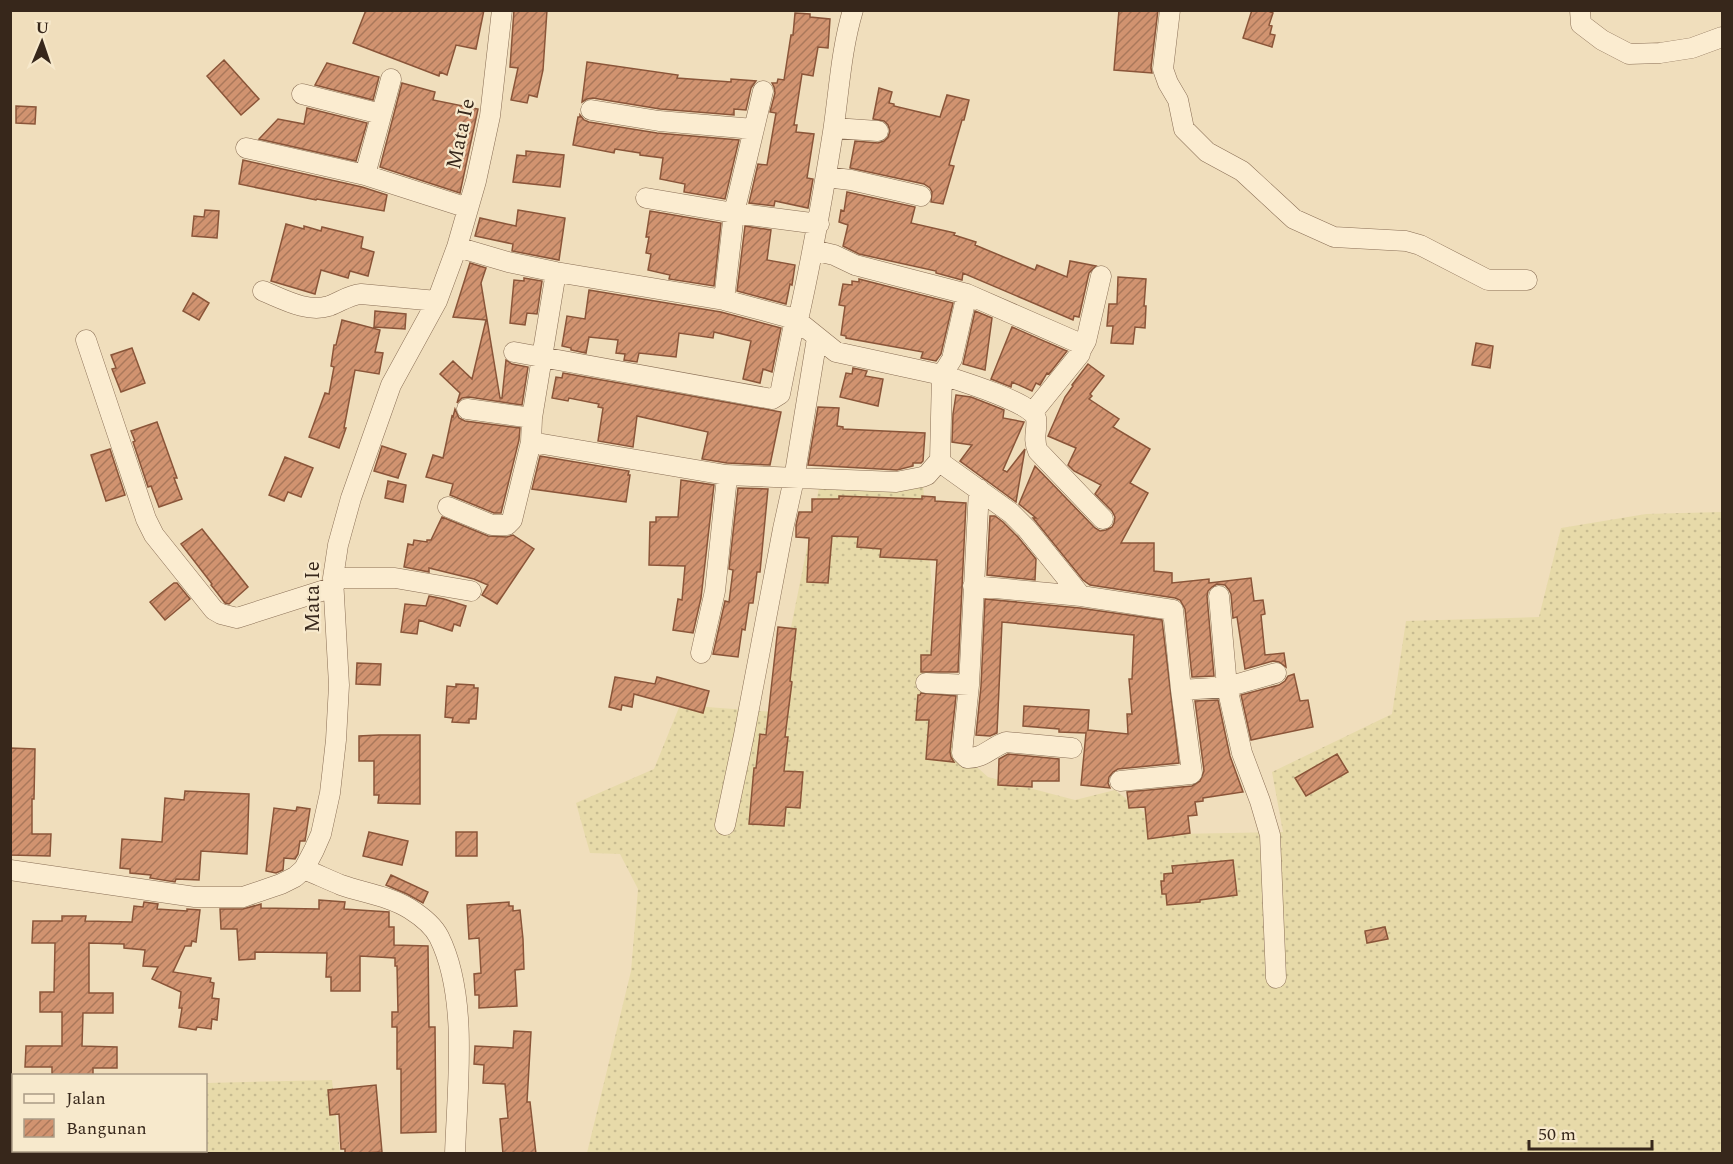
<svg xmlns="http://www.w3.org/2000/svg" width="1733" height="1164" font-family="Spectral,serif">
<defs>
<pattern id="farmland-dots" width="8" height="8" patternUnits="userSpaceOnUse" patternTransform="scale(1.5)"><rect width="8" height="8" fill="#e7daa9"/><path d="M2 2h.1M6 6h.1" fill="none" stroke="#c7bb91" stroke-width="1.8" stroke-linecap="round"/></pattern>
<pattern id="building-hatch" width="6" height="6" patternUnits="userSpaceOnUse" patternTransform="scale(1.5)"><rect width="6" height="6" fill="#d19370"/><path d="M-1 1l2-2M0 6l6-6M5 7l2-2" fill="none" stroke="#aa785b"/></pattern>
</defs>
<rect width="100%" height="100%" fill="#f0debc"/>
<path fill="url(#farmland-dots)" d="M822,473L922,474L932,586L929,724L988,777L1075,800L1115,790L1172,834L1283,832L1272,772L1392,714L1406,621L1539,617L1561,528L1646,514L1722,512V1153H587L631,971L638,889L620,854L590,853L576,803L654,769L680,705L774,712Z
M332,1080L340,1153H11L10,1091H13L14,1150H206V1083Z"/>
<path fill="url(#building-hatch)" stroke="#8a5539" stroke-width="1.5" d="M366,10H484L476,49L456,45L447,75L440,72L439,76L353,43Z
M514,10H547L543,70L537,97L529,95L527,103L511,100L518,68L510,67Z
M1119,10H1158L1151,68L1152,73L1114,70Z
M1252,10H1266L1273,13L1269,25L1272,26L1270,34L1275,35L1272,47L1243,38Z
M795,13L810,14V17L830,19L828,48L818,47L813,76L802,74L794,125H797L796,132L814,134L807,178L813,179L808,208L775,201L774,206L749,203L758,164L767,165L776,113L770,112L775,93L774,87L772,83H777L778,79L784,80L791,35H793Z
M224,60L259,99L241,115L207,76Z
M587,62L678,75L677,78L731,82V79L756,81L751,88L746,110L734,109V115L660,109L593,98L587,99L582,102Z
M327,63L379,77L373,100L315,85Z
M402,83L435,92L433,100L478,109L460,193L380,167Z
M879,88L892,92L889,103L894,104V106L940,117L947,95L969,100L964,120H962L949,165L954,166L943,204L931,202L932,192L930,188L924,184L850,168L855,141L878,143L884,141L888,137L890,131L888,125L884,121L873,119Z
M16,106L36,107L35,124L16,123Z
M307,108L367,123L356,161L259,139L278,119L304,124Z
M580,115L584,120L589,122L657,133L739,140L725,199L684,192L685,184L660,179L663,158L640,155V153L615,149L614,153L573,145L578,117H580Z
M526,151L564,155L560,187L513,182L517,155L526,156Z
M243,160L362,187L387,195L384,211L317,199L316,200L239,184Z
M847,192L915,207L911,223L955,233L954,235L976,242L975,245L1035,270L1037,265L1067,277L1070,261L1096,266L1089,273L1079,317L1074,316L1073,320L963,273L962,280L936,273V271L859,254L843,246L848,225L839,222L841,210L844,211Z
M205,210L219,211L217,238L192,236L194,216L204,217Z
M518,210L565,218L559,260L512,251L513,244L475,236L480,218L516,226Z
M650,211L721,223L714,286L669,279L670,275L648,270L651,254L646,253L649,237H646Z
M286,224L304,229V226L321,231L322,227L363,237L361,248L374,252L368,276L350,271L348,278L321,270L315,294L271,281Z
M745,226L771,230L767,260L795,265L792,285L790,284L786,304L737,291Z
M470,263L486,268L481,283L500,398H502L506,360L512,364L528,367L522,405L469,397L462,398L457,403L460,393L440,374L453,361L472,379L486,320L453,317Z
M1118,277L1146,279L1144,306H1146L1145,328L1135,327L1133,344L1111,343L1113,326H1107L1109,304H1117Z
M524,278L542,281L537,314L527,313L525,325L510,323L514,280L524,281Z
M859,279L953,303L941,354L936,361L921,358L923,352L846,338V336L841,335L845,306L839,305L843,284L852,285V281L859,282Z
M589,290L721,312L781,328L772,372L763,369L760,383L743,379L751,341L714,332L713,338L679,333L676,357L639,353L637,362L624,360L625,354L616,353L618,340L589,337L586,353L571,350V348L562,346L567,316L585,319Z
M193,293L209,303L199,320L183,311Z
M375,311L406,314L405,329L374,327Z
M975,311L992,318L985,370L963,364Z
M342,320L380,330L375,352L383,353L379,374L355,370L344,428H346L339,448L309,437L325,393L329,394L334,367L331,366L334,345H336Z
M1012,327L1067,351L1049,374L1047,373L1040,385L1036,383L1032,391L1012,382L1011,387L991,379Z
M1476,343L1493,346L1490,368L1472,365Z
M132,348L145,383L121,392L112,369L116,368L111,355Z
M1088,364L1104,376L1090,394L1092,396L1089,399L1119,419L1113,427L1150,449L1130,483L1148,493L1121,543H1154V571L1172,573V583L1209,579V583L1251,578L1254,601L1263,600L1265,614L1261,615L1265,655L1284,653L1286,667L1279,662L1273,661L1245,669L1237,617L1233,618L1231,594L1229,590L1225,585L1217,584L1212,587L1208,591L1207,596L1214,676L1192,677L1185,609L1180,600L1175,598L1090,585L1083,580L1033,518H1036L1019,504L1035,466L1095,528L1100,531L1106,530L1112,527L1114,523L1115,517L1112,511L1095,494L1101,485L1074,471L1068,465L1076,448L1048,436L1065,397L1073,386L1072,385Z
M853,368L867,371L865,376L883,379L878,406L840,397L846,373L852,374Z
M563,373L781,412L770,465L727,463L702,459L708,432L637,416L633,447L598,441L603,408L598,407L599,404L569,398L568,401L552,398L556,377L562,378Z
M956,395L971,397L989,404L1004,410L1003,418L1024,422L1003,470L1007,472L1025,449L1016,502L960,461L972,445L952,442L953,414Z
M818,407L839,408L837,426L843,427V429L925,433L923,461L921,463H913V466L897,470L808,465Z
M455,409L459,418L465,421L520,428L519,440L501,513H494L450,495L453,484L426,477L433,455L443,458L452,416L453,417Z
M157,422L177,478H174L182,499L159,507L151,486L148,487L133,442L135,441L131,431Z
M382,446L406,454L398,478L374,471Z
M110,449L125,495L106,501L91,455Z
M540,456L629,471L628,475H630L626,502L532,489Z
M285,457L313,468L301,497L288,492L284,501L269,495Z
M681,480L714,485L701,598L693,633L673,630L678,599L682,600L685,566L649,565L650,522H656V517H678Z
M388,481L406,485L403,502L385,498Z
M738,488L768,489L760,572H757L753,603H749L745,630L742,629L738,657L713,654L725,601L729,602L733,570L729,569Z
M839,496L922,499V496L935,497V501L966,503L958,672H921V655H931L937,560L880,557L881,549L857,547L858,537L832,536L828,583L807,582L809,538L796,537V525L799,512H812V499H839Z
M990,516H995L1003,522L1018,537L1036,559L1035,580L987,575Z
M442,517L488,536L507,537L513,535L534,549L497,604L482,595L488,585L474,579L429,568V572L404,567L408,544L413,545L414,540L427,542V540H431Z
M202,529L248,587L229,604L225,603L215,590L211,585L212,584L181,544Z
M174,583H177L190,599L165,620L150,602Z
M429,596L444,599L466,606L460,626L454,624L452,631L419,620L417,634L401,632L405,604L426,606Z
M985,599L1080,608L1162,620L1179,763L1118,769L1113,772L1109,777L1108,783L1110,788L1081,785L1086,733L1059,732V729L1023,726L1024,706L1089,710L1088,730L1128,734L1127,714H1132L1129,679H1132L1134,635L1002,622L997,733L990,736L976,735L981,686Z
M778,627L796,629L790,681L792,682L785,737H788L784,771L803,772L800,808L786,807L784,826L749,824L754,768H756L760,734L766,735Z
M357,663L381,664L380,685L356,684Z
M1294,674L1300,701L1308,700L1313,727L1251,740L1241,695L1279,685L1285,681L1288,676Z
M615,677L655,684L657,677L709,691L703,713L634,694L632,707L622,705L621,710L609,707Z
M456,684L474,685V688H478L476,719H469V723L452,722L453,718L445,717L447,686L456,687Z
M921,693L956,696L950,752L951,757L954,762L926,759L929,720H916L918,695H920Z
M1218,700L1230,756L1243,792L1203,798V801L1195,802L1197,815L1188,816L1190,833L1148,839L1145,807L1129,808L1127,792L1192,786L1200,781L1204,771L1195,701Z
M379,735H420V804L378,803L379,795H374V761H359V736Z
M10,748L35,749L34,799H32V834H51L50,856L10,855Z
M1008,754L1059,759V781H1032V787L998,785L999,759Z
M1337,754L1348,772L1306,796L1295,778Z
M185,791L249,794L247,854L201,851L199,880L176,879L175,882L150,878L151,875L130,873V869L120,868L122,839L162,842L165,798L184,800Z
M297,807L310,809L305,841H300L298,854L295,859L284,858L283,870L276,873L266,871L274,808L296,811Z
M369,832L408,841L402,865L363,856Z
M456,832H477V856H456Z
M1233,860L1237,895L1200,900V902L1167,905L1166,894H1162L1161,881H1164V874L1173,873L1172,866Z
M391,875L428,892L423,903L407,894L386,885Z
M319,900L345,902L344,909L389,912V927H394V945L428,946L429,1027H435L436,1132L401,1133V1069H397V1027H392V1012H398L397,966H395V958L360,956V991H331V977H326L327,953L255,952V959L239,960L237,929H221L220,909H243L261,904V908L319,909Z
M144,902L158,904L157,909L187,911V909L200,910L196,942L192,941L191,946H185L173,972L211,978L210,982L214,983L212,998L219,999L217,1020L212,1019L211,1029L197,1027L196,1030L179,1027L182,1008H179L181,992L152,979L158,967L143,966L145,950L124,948V944L89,943V993H113V1013H83L82,1046L117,1047V1068H93V1076H52V1067H25L26,1046H62V1012H40V992H54L55,943H32L33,921H62V916H86L85,921L132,922L134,906L143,907Z
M509,902V906H513V911L520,910L523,939L524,969L515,970L517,1006L479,1008V995H475L474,974L481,973L479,938L469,939L467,905Z
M1385,927L1388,939L1367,943L1365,931Z
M514,1031L531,1032L527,1102H530L536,1154H503L500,1119L508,1118L505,1084L483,1083L484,1065L474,1064L475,1046L513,1048Z
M376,1085L382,1152L345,1154V1149H341L339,1114L330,1115L328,1090Z"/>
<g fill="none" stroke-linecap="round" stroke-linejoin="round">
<defs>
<path id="minor" d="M1170,10L1163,69L1168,83L1178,100L1184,129L1207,152L1242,171L1294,219L1334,237L1406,241L1420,245L1488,280H1527
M1580,10L1581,24L1602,40L1629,54L1660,53L1692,48L1722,37
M302,94L381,114
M591,110L659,121L754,129
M834,128L878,131
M246,148L365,175L468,208
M365,175L391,79
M826,177L851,180L921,196
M646,198L734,213L819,224
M457,247L508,262L556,272L724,300L795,319L836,352L942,375L940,460L944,465L1011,513L1027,529L1081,596L1173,610L1181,690L1192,773L1191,774L1120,781
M813,250L834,255L855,265L967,294L952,359L942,375C958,380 1033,403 1036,418C1038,430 1032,438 1038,451L1103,519
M263,291C283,299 307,313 329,306C340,302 349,295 361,294L437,301
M967,294L1079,343L1081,346L1080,354L1033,412
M724,300L734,213L763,91
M798,320C812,258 823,195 833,132C839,92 841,50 853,10
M86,340L146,519L154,535L214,610L221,614L237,618L334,587
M1081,350L1086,341L1101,276
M514,352L772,399L780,394L795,319
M467,409L532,418
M531,442L726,475L727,477L715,591L701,653
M726,475L896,482L922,477L927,475L940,460
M979,489L969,685L962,753L967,758C983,759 991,747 1006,742L1072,748
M448,507L492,525H507L512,520L531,442L532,418L556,272
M333,578H395L471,591
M973,586L1081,596
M1219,596L1227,687L1242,753L1260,801L1270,835L1276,978
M926,683L969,685
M1181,690L1227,687L1276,673
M725,825L744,735L783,529L794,479L817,338
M304,869C316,874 329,880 341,885C364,893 389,896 410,909C421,916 433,925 439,937C469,997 457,1088 455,1154
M10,870L195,897H243L281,884L295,877L304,869L314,850L321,834L330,793L336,740L339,685L333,578L338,545L351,498L391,385L437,301L457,247L476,181L490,116L502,10"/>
</defs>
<use href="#minor" stroke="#896e55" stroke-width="21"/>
<use href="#minor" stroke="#fbecd0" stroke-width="20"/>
</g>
<g text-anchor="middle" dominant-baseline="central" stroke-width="4.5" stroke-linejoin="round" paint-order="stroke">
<g font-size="21" fill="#37271b" stroke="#f7e9cc">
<text transform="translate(461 134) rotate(-78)">Mata Ie</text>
<text transform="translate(313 597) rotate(-90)">Mata Ie</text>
</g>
</g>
<rect width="1733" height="1164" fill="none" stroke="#37271b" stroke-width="24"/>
<rect x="12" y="1074" width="195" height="78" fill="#f7e9cc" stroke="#aa9b85" stroke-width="1.5"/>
<rect x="24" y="1094" width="30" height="9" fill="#fbecd0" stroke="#aa9b85" stroke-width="1.5"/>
<text x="66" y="1104" font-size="18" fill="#37271b">Jalan</text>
<rect x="24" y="1119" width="30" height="18" fill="url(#building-hatch)" stroke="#aa9b85" stroke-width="1.5"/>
<text x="66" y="1134" font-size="18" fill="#37271b">Bangunan</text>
<g transform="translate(42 42) rotate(2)" stroke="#f7e9cc" stroke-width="4.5" paint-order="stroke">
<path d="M0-4.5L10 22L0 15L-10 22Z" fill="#37271b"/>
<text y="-9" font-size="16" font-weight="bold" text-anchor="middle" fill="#37271b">U</text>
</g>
<path d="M1529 1140v9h123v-9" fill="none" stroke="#37271b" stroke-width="3"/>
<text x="1538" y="1140" font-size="18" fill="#37271b" stroke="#f7e9cc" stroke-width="4.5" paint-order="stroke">50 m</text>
</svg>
